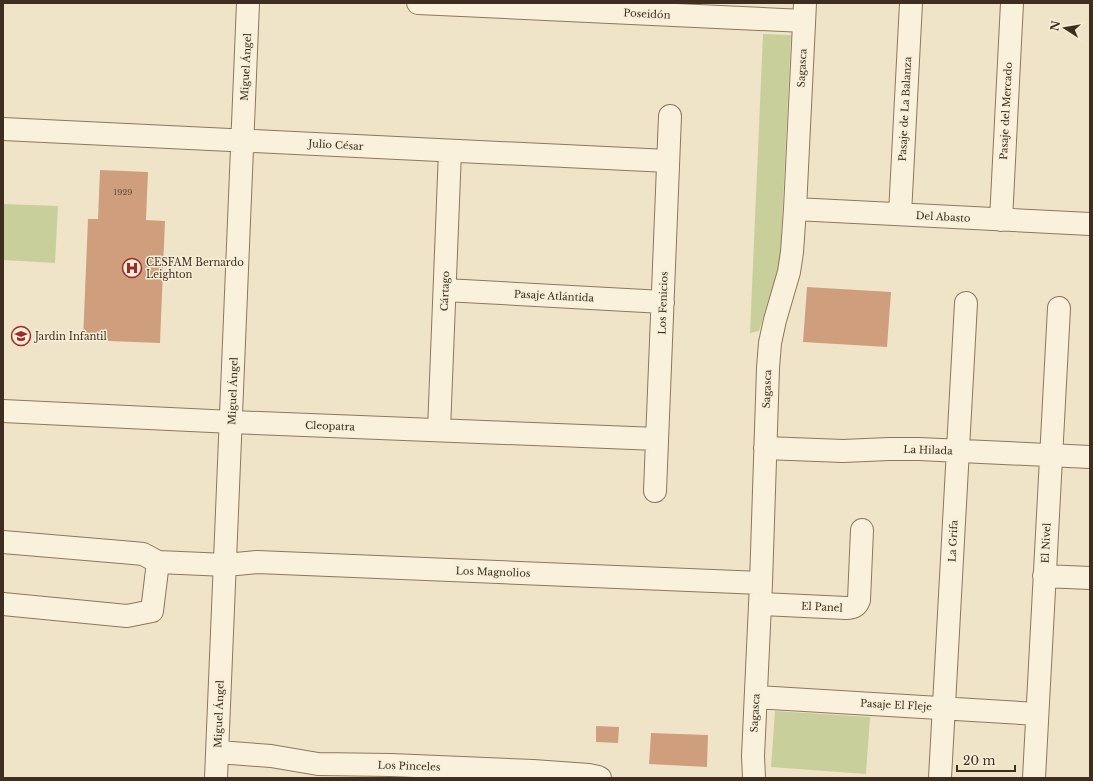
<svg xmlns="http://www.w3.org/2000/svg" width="1093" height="781" font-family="'Libre Baskerville',serif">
<rect width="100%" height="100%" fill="#f0e4c8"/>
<path fill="#c9cf9b" d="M763,34L791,35L780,263L759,331L750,333Z
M3,204L58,206L55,263L3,260Z
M775,711L870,717L866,774L771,767Z"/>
<path fill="#cf9f7d" d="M100,170L148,172L146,220L165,221L160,343L83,340L88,219H98Z
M807,287L891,292L887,347L803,342Z
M596,726L619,727L618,743L596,742Z
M651,733L708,735L707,767L649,764Z"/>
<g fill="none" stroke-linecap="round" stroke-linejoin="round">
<defs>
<path id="minor" d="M418,3L804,21
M3,129L668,161
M795,209L1090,224
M900,214L911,3
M1001,220L1012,3
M445,290L663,302
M3,411L232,422L657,439
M439,430L450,151
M765,448L843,451L889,449H919L1090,457
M655,491L670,116
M3,542L133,553L143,554L158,562L152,611L127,616L3,604
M158,562L226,565L257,562L761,583
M1044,576L1090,578
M760,604L846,608C853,608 857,606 859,600L862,530
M756,697L1037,714
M218,752L271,756L318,764L391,765L533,771L589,775L598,777L600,778
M216,778L248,3
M754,778L753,756L761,583L768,368L770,343L775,320L789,272L792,252L795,209L805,3
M940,778L966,303
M1034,778L1059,308"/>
</defs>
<use href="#minor" stroke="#8d765c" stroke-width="24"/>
<use href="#minor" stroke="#faf1dc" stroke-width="22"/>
</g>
<defs>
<symbol id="hospital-ring" viewBox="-11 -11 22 22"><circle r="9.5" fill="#f7eed8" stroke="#9e2a2b" stroke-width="1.5"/><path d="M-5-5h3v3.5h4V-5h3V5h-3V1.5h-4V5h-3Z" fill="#9e2a2b"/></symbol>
<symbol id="school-ring" viewBox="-11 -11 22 22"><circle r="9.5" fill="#f7eed8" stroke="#9e2a2b" stroke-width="1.5"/><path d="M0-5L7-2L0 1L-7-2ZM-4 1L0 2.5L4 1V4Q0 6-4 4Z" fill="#9e2a2b"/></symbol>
</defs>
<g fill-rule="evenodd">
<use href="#hospital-ring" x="121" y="257" width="22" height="22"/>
<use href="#school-ring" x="10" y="325" width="22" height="22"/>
</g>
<g text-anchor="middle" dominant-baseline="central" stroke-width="3" stroke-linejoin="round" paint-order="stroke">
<g font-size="8" fill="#624a37">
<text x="123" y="192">1929</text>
</g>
<g font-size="10" fill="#3d2e20" stroke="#f7eed8">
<text transform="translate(647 14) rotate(3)">Poseidón</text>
<text transform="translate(246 67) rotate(-87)">Miguel Ángel</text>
<text transform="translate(802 68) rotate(-87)">Sagasca</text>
<text transform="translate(905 109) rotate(-87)">Pasaje de La Balanza</text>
<text transform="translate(1006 111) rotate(-87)">Pasaje del Mercado</text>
<text transform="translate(336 145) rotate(3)">Julio César</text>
<text transform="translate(943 217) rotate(3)">Del Abasto</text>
<text transform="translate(445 291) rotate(-88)">Cártago</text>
<text transform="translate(554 296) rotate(3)">Pasaje Atlántida</text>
<text transform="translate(663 303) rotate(-88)">Los Fenicios</text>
<text transform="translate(767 389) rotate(-88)">Sagasca</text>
<text transform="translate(233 391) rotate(-88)">Miguel Ángel</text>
<text transform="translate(330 426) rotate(2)">Cleopatra</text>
<text transform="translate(928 450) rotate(2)">La Hilada</text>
<text transform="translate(953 541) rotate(-87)">La Grifa</text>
<text transform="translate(1046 543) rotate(-87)">El Nivel</text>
<text transform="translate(493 572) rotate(2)">Los Magnolios</text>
<text transform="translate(822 607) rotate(3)">El Panel</text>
<text transform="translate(896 705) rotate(3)">Pasaje El Fleje</text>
<text transform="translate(755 713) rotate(-87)">Sagasca</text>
<text transform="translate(219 714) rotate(-88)">Miguel Ángel</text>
<text transform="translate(409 766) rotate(2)">Los Pinceles</text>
</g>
<g font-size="10" fill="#3d2e20" stroke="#f7eed8" text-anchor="start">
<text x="146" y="262">CESFAM Bernardo<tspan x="146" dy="12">Leighton</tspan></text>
<text x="35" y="336">Jardin Infantil</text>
</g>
</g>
<rect width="1093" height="781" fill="none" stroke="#3d2e20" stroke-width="8"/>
<g transform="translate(1065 28) rotate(282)" stroke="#f7eed8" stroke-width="3" paint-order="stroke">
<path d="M0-3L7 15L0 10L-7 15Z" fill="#3d2e20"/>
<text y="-6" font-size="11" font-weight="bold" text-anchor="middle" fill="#3d2e20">N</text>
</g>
<path d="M957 765v6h58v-6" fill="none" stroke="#3d2e20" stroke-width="2"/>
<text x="963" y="765" font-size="12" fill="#3d2e20" stroke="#f7eed8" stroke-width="3" paint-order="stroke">20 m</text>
</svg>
